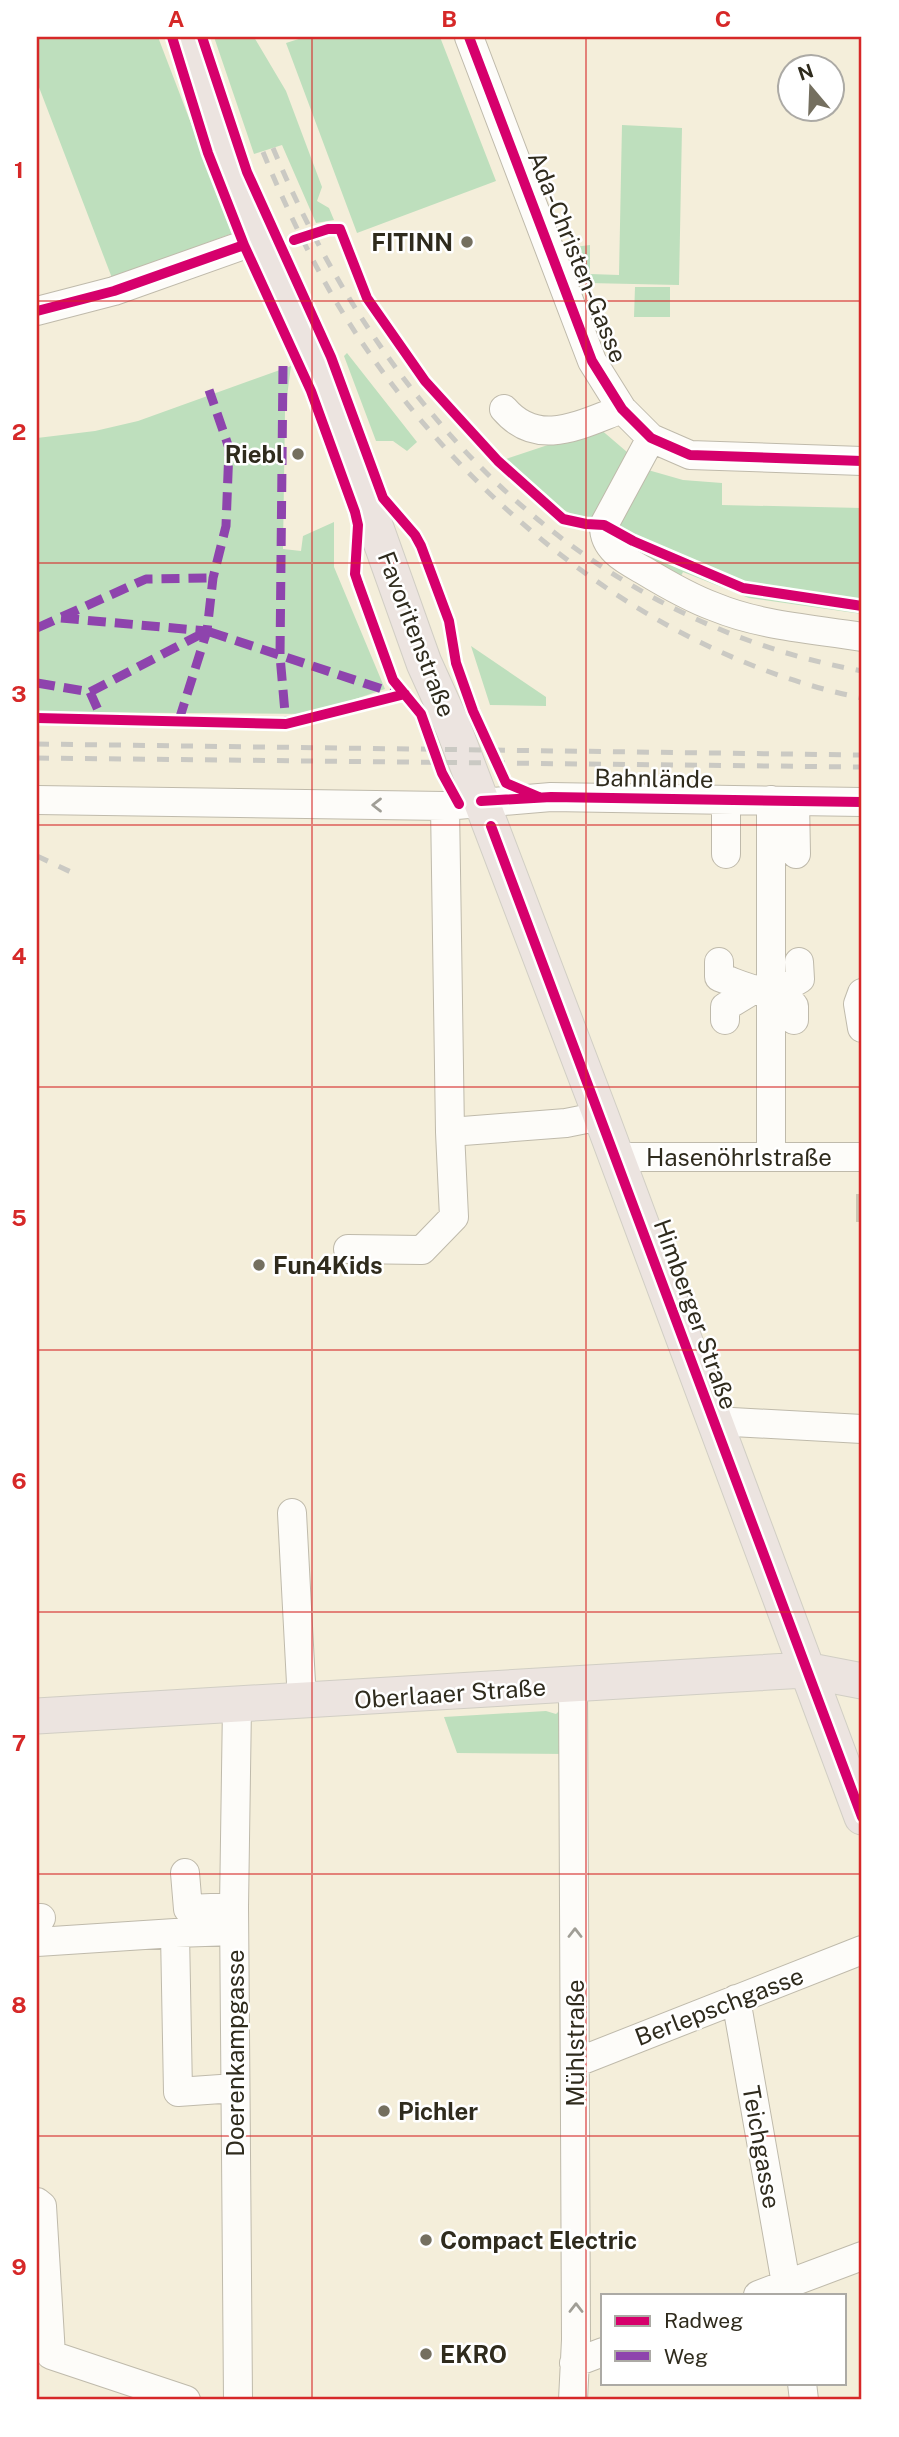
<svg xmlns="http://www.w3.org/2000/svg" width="899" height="2437" font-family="'Public Sans',sans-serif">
<rect width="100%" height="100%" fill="#f4eeda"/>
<path fill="#bedfbd" d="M37,37H158L233,233L112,278L37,82Z
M214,37H254L286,91L322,187L317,201L329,208L334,220L316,223L282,145L254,154Z
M305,37H440L496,181L357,233L286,43Z
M622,125L682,128L679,285L588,283L574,247L590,245V274L619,275Z
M635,287H670V317H634Z
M347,353L417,442L407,451L393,441H376L344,356Z
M291,366L285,412L283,549L301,551L303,536L334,522V567L385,689L311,714L37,712V438L95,431L138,421Z
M599,428L648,470L683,480L722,483V505L862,508V614L749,598L683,572L681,576L676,574L564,510L506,459Z
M471,646L546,697V706L490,705Z
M546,1711L556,1714L559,1711L567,1754L457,1753L444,1717Z"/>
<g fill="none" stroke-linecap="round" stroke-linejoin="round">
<path stroke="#cdc7b4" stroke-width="28" stroke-dasharray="28 14" stroke-linecap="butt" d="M856,1208H862"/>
<defs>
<path id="minor" d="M469,37L592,361L622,409L651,438L690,455L862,461
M37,311L114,291L258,240
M504,409C538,449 581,424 622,409
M651,438L604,525C603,549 625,560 643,570C666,584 690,598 715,607C761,626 814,629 862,637
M37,800L445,806L551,797L862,802
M795,801L796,854
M445,806L450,1132L566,1123L601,1116
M726,854V800
M719,962V977C753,989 768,1001 800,979L799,962
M782,991L794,1006V1020
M862,993L858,1004L862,1028
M725,1020V1007L753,990
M616,1157H862
M771,1157V800
M348,1249L422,1250L454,1217L450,1132
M714,1421L862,1429
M292,1513L302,1702
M237,1705L234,1907L238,2400
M185,1873L188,1909L234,1907
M37,1918H41
M234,1931L175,1933L178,2092L235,2088
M37,1942L175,1933
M736,1999L788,2295
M575,2063L862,1950
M37,2202L42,2206L51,2355L186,2400
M758,2295L862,2256
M574,2363L603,2352
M802,2383L804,2400
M573,2400L576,2340L573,1685"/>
<path id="major" d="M187,37L225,157L258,240L334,410L424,663L453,727L601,1116L862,1817
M37,1716L805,1670L862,1681"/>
</defs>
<use href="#minor" stroke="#bfbaab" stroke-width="30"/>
<use href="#major" stroke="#d1cec4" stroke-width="37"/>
<use href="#minor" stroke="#fdfcf9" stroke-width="28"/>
<use href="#major" stroke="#ece4e0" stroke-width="35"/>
<path stroke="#cac9c3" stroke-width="5" stroke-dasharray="12 12" stroke-linecap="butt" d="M273,148C381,407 577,619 862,671
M263,152C284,203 307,252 335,300C447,488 643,654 862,698
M37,744L862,755
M37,758L862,767
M37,856L73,873"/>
<path stroke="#8e44ad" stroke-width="9" stroke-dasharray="18 9" stroke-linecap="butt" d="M283,366L280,656L286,724
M61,618L207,631
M37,628L146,579L213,578
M37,683L90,692L102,719
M90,692L207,631L391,692
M179,720L207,631L213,578L226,526L229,448L209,390"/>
<defs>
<path id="cycleway" d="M172,37L208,153L244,245L311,391L355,512L358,525L355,574L358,583L393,680L421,714L442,773L459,804
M202,37L247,172L331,357L383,498L415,535L421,546L449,621L456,663L473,711L506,783L539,797
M469,37L592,361L622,409L651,438L690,455L862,461
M294,240L328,229H340L367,298L425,381L498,461L563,519L586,524L604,525L633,541L743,588L862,606
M37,311L114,291L244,245
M37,718L286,724L405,694
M481,801L551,797L862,802
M491,826L862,1817"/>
</defs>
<use href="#cycleway" stroke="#fff" stroke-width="15"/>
<use href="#cycleway" stroke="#d6006c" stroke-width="10"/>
</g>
<defs><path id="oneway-chevron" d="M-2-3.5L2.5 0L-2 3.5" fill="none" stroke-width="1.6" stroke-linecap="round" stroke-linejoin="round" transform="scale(1.75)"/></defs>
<g stroke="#a09e96">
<use href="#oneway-chevron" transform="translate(377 805) rotate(-180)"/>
<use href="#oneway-chevron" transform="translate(575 1933) rotate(-90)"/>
<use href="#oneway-chevron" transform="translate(576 2308) rotate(-90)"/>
</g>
<path fill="none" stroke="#d62828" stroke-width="2" stroke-opacity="0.55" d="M312,37V2400M586,37V2400M37,301H862M37,563H862M37,825H862M37,1087H862M37,1350H862M37,1612H862M37,1874H862M37,2136H862"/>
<g fill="#746f5f" stroke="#fff" stroke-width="2.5">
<circle cx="467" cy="242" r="7"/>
<circle cx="298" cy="454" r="7"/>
<circle cx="259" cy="1265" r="7"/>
<circle cx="384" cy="2111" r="7"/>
<circle cx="426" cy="2240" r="7"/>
<circle cx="426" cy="2354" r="7"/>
</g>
<g text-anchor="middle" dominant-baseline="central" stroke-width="5" stroke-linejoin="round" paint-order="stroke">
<g font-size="24" font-weight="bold" fill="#2f2b1d" stroke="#fff" text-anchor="start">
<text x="453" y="242" text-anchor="end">FITINN</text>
<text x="284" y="454" text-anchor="end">Riebl</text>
<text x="273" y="1265">Fun4Kids</text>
<text x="398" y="2111">Pichler</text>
<text x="440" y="2240">Compact Electric</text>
<text x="440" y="2354">EKRO</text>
</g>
<g font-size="24" fill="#2f2b1d" stroke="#fff">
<text transform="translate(578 257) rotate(68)">Ada-Christen-Gasse</text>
<text transform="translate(417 634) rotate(69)">Favoritenstraße</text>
<text transform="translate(654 778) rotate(1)">Bahnlände</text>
<text x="739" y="1157">Hasenöhrlstraße</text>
<text transform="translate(696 1314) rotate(70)">Himberger Straße</text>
<text transform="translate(450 1693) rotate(-4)">Oberlaaer Straße</text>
<text transform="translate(719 2006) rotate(-21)">Berlepschgasse</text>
<text transform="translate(575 2043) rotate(-90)">Mühlstraße</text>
<text transform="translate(235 2053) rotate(-90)">Doerenkampgasse</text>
<text transform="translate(762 2147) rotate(80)">Teichgasse</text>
</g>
</g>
<rect width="899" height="2437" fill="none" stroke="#ffffff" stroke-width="77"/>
<rect x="601" y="2294" width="245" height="91" fill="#ffffff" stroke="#acaaa5" stroke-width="2"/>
<rect x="615" y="2316" width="35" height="10" fill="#d6006c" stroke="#acaaa5" stroke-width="2"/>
<text x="664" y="2328" font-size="21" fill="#2f2b1d">Radweg</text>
<rect x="615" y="2351" width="35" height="10" fill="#8e44ad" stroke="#acaaa5" stroke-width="2"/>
<text x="664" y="2364" font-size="21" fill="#2f2b1d">Weg</text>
<g transform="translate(811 88) rotate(341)"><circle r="33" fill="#ffffff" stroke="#acaaa5" stroke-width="2"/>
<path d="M0-5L12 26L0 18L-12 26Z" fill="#746f5f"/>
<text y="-10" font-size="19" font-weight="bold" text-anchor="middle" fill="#2f2b1d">N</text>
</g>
<rect x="38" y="38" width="822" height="2360" fill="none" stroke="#d62828" stroke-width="2.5"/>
<g font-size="23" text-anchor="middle" font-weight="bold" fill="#d62828">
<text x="176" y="27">A</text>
<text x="449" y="27">B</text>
<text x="723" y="27">C</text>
<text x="19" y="178">1</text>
<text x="19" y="440">2</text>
<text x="19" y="702">3</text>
<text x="19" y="964">4</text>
<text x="19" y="1226">5</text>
<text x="19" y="1489">6</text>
<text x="19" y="1751">7</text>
<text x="19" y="2013">8</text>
<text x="19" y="2275">9</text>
</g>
</svg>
